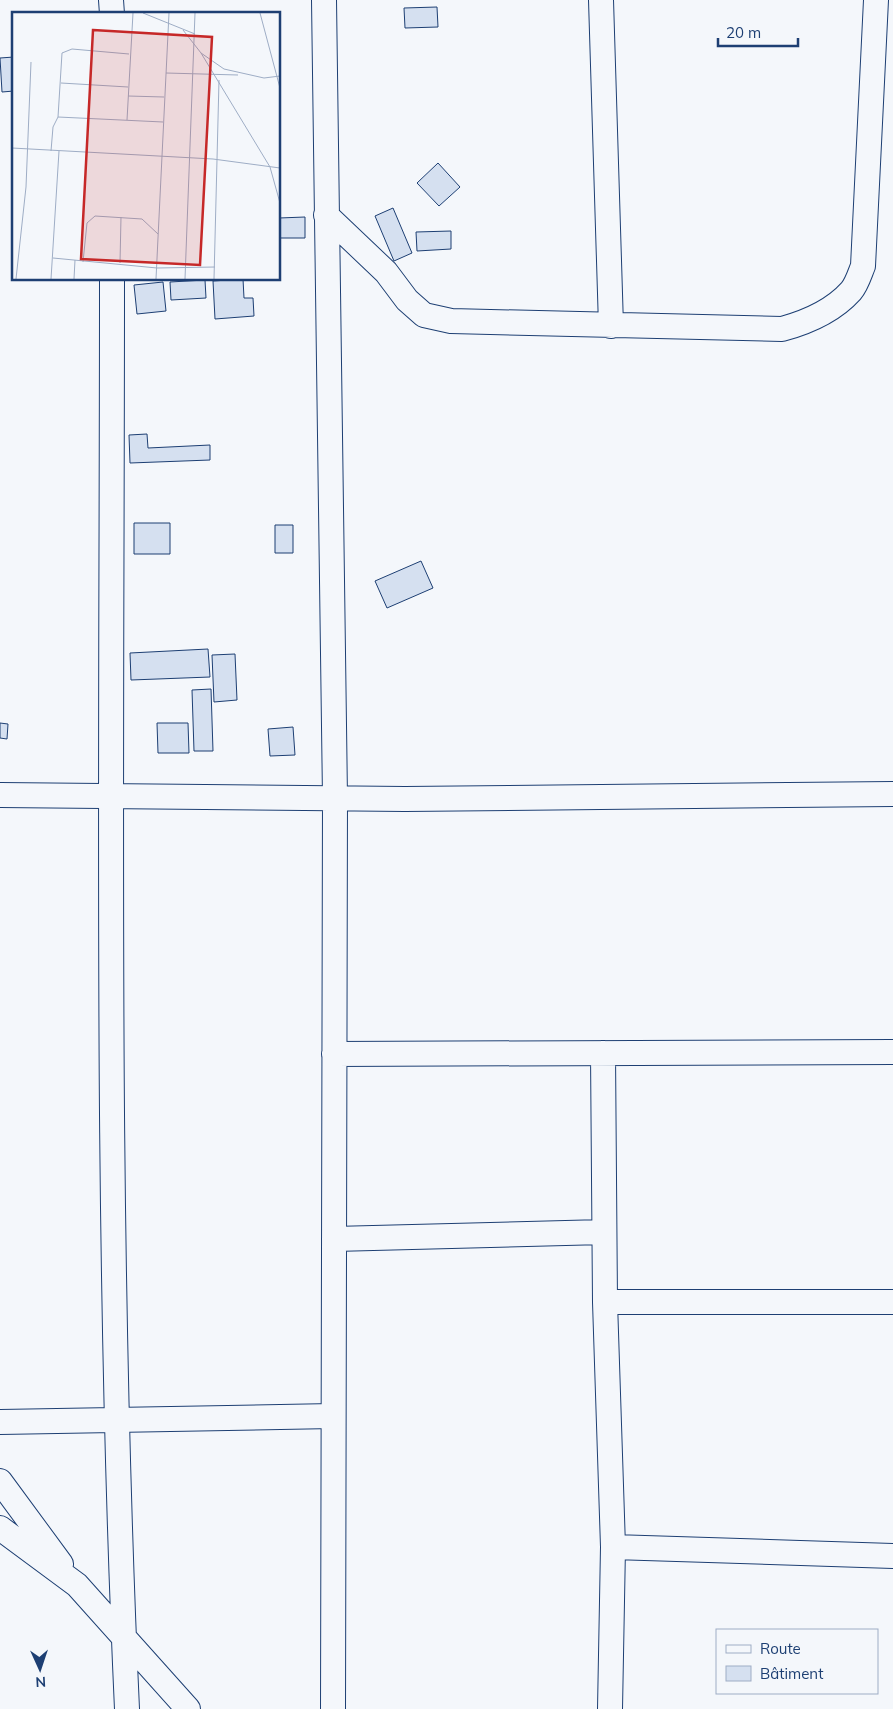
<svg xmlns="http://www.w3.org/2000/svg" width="893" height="1709" font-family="Mulish,sans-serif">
<rect width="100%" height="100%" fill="#f4f7fb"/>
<path fill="#d5e0f0" stroke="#1d3f73" d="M437,7L438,27L405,28L404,8Z
M14,57V91L2,92L0,58Z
M438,163L460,187L439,206L417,183Z
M393,208L412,253L394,261L375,216Z
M305,217V238H279V218Z
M451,231V249L417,251L416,232Z
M243,279L244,298H253L254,316L215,319L213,281Z
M205,280L206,298L171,300L170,282Z
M163,282L166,311L137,314L134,285Z
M147,434L148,448L210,445V460L130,463L129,435Z
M134,523H170V554H134Z
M275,525H293V553H275Z
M421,561L433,588L387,608L375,581Z
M208,649L210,677L131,680L130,653Z
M235,654L237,700L214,702L212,655Z
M211,689L213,751H194L192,690Z
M0,723L8,724L7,739L0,738Z
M157,723H188L189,753H158Z
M293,727L295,755L270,756L268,729Z"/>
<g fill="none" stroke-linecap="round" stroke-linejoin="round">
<defs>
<path id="minor" d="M111,0L112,14
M324,0L335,798L333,1709
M601,0L611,326
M326,215L386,272L407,300L424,315L451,321L782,329C808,322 833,311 851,291C857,284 860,273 863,266L876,0
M112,279C112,755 105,1233 127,1709
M0,795L405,799L893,794
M603,1053L605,1302L613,1547L610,1709
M334,1054L893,1052
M334,1239L604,1232
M605,1302H893
M0,1422L333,1416
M0,1481L61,1564
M0,1528L77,1585L188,1709
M613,1547L893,1556"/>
</defs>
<use href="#minor" stroke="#1d3f73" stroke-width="26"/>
<use href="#minor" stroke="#f4f7fb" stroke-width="24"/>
</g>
<g transform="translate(12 12)">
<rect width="268" height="268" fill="#f4f7fb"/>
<path fill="none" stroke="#9eadc5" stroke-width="1" d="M131,1L183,22M248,1L268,76M171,18L189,41L212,57L252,66L268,64M189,41L258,155L268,191M154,61L226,63M49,71L116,75M116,84L152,85M46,105L151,110M115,108L121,1M0,136L201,147L268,156M39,139L41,115L46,105L50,41L60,37L117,42M41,246L145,256L203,255M71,250L75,211L83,204L130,207L146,222M108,251L109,205M4,267L14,175L19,50M39,267L47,139M62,267L63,248M144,267L157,1M173,267L183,1M202,267L207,68"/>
<path fill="#c62828" fill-opacity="0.15" stroke="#c62828" stroke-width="2.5" d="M81,18L200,25L188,253L69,247Z"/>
<rect width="268" height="268" fill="none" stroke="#1d3f73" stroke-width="2.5"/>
</g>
<rect x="716" y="1629" width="162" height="65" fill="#f4f7fb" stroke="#9eadc5"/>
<rect x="726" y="1645" width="25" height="8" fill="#f4f7fb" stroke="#9eadc5"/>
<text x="760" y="1654" font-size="15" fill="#1d3f73">Route</text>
<rect x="726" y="1666" width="25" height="15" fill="#d5e0f0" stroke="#9eadc5"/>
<text x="760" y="1679" font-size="15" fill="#1d3f73">Bâtiment</text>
<g transform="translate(40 1669) rotate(177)" stroke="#f4f7fb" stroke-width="4" paint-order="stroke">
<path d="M0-4L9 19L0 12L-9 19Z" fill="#1d3f73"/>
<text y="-8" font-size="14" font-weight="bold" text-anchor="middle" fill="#1d3f73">N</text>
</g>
<path d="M718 38v8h80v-8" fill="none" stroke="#1d3f73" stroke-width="2.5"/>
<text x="726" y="38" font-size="15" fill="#1d3f73" stroke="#f4f7fb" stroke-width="4" paint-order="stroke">20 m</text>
</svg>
